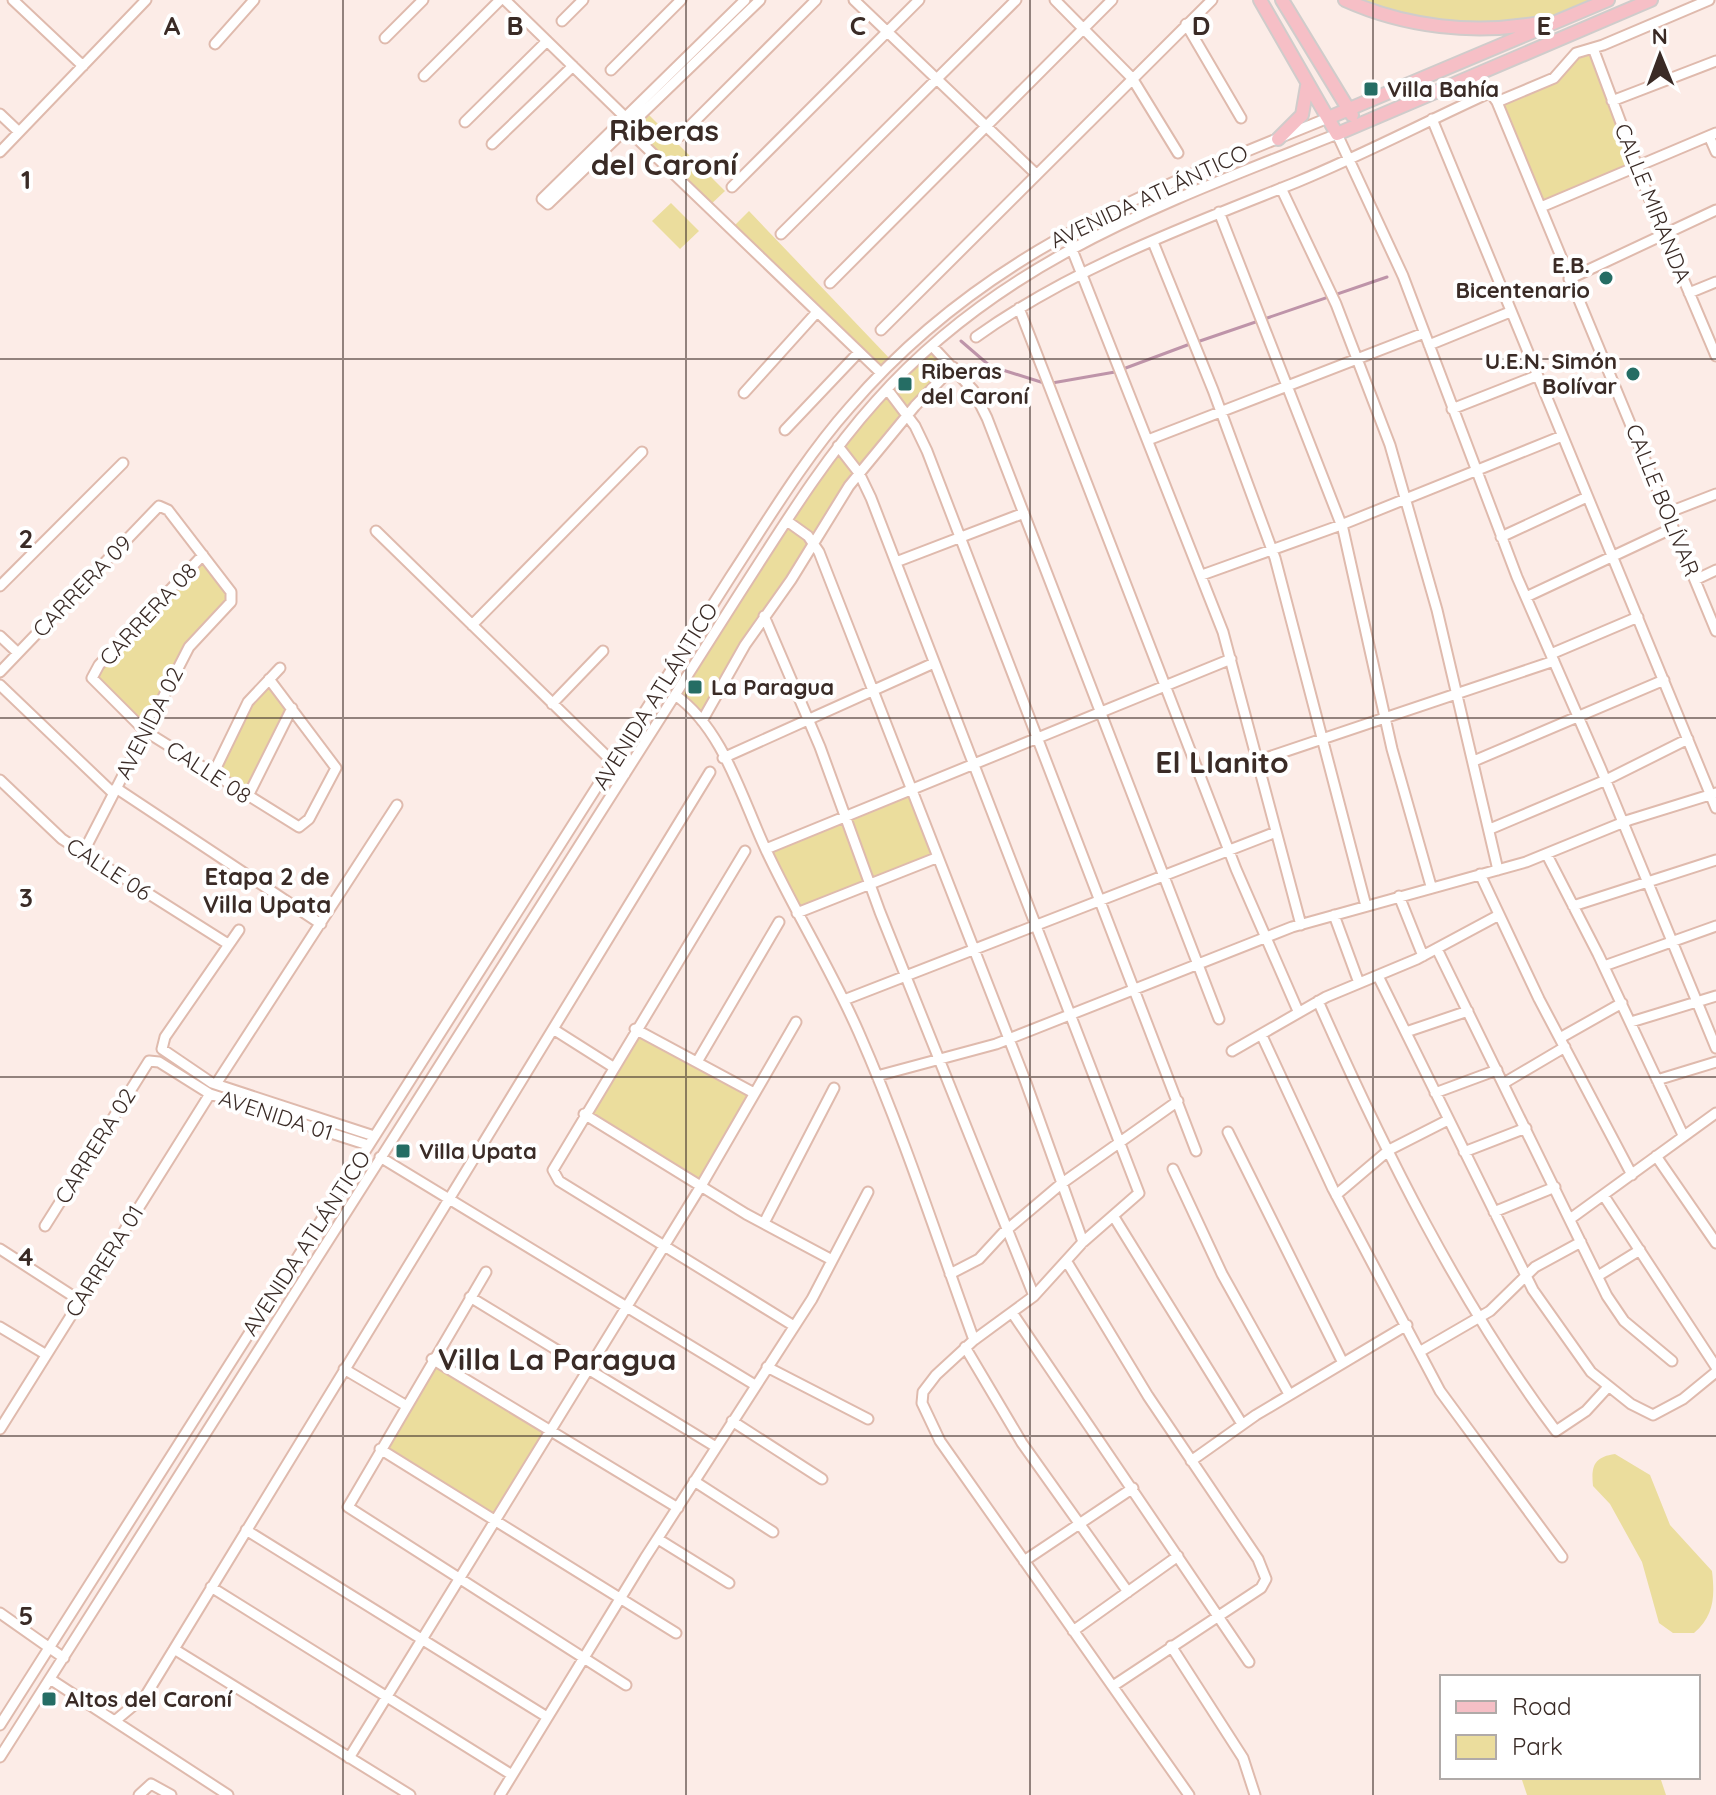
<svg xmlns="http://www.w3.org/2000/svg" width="1716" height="1795" font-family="Quicksand,sans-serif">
<rect width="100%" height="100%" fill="#fcece7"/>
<path fill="#ebdd9d" d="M1345,0H1608L1544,22L1452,27Z
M1593,48L1637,167L1541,207L1497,102L1554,78L1569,60Z
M645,111L725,191L707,208L627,129Z
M671,203L699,231L680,249L652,221Z
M749,211L892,361L881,373L730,230Z
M932,346L953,367L849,486L702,721L675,695L838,446Z
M203,555L232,595L204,629L145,731L93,673Z
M269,679L292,708L248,796L213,774L242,714Z
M910,790L936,858L797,913L766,849Z
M635,1029L754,1093L701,1186L584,1114Z
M432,1359L551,1429L496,1519L380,1449Z
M1615,1454L1650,1475L1670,1525L1712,1571C1715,1597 1714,1616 1694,1633H1673L1659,1623L1642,1562L1610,1504L1593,1486C1591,1466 1594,1457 1615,1454Z
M1521,1777H1660L1666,1795H1527Z"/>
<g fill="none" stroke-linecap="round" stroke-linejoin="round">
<path stroke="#be94a9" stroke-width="3" d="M961,341L990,366L1044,383
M1197,342L1387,277
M1052,383L1115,372L1190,344"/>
<defs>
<path id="minor" d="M13,0L83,66
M505,0L626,118
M745,0L542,199L548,204L760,0
M854,0L1036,174
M1055,0L1132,78L1178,153
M562,21L583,0
M1186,24L1241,118
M385,38L423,0
M215,44L254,0
M1593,48L1649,198L1716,356
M611,70L681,0
M1477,74L1497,102L1716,631
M424,76L500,0
M1612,101L1716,61
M1497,102L1554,78L1576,53L1603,45L1709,0
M0,114L19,132
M1432,119L1716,808
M465,122L547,41
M624,126L881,373
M680,136L816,0
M1709,136L1716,152
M492,144L573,66
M0,152L146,0
M732,187L919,0
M1281,188L1336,304L1390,445L1437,610L1498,870
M1541,207L1716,133
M1219,212L1343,529L1392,749L1431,886
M781,234L1016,0
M1153,242L1213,390L1275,558L1366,906
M1071,247L1223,632L1301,925
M1569,279L1716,210
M830,283L1112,0
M1689,293L1716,282
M1019,308L1236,869L1298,1011
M881,330L1212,0
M976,337C1072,268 1187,226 1297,182C1363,155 1425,122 1489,93
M1429,345L1510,312
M932,346L973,390L987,418L1219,1019
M887,389L915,426L927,451L1196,1151
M744,393L817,312
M1452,409L1536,376
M785,430L859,352
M1148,440L1424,333
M838,446L859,473L871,498L1139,1193L1083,1242L1034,1296L974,1340L936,1375L923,1392L922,1403L940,1441L1189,1795
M1667,513L1716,494
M787,521L808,536L819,552L1025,1080L1083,1242
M376,531L625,774
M1501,537L1587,497
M203,555L99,665L92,678L145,731L299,827L309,819L336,768L269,679
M896,562L1024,513
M1202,575L1341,525L1562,436
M1695,580L1716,570
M0,586L123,463
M1526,597L1673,528
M764,616L820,747L880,912L1034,1296
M472,625L642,452
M0,636L18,653
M1551,654L1638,617
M0,672L159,506L168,510L231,592V602L189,647L83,853
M0,685L113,793
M675,695C723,728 742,799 766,850C795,912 832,971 859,1033C903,1133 937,1238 974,1340
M552,704L603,651
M702,721L745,645L791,580L849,486L915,406L953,367
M723,758L934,663
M1257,761L1554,661
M1474,761L1664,680
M213,774L248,702L280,668
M0,780L62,839L228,944
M116,788L321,924
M248,796L292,708
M1490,829L1606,780L1688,739
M766,849L1231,659
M745,851L553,1170L559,1181L794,1326
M1547,855L1598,954L1683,1135
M1480,874L1539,999L1632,1175
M1399,896L1423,956
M1573,906L1716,860
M797,913L936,858
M1334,915L1359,983
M239,930L165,1037L162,1049L212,1083L374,1136
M1437,949L1607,1296L1624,1321L1672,1361
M1604,966L1716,926
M1378,976L1533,1290L1591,1372L1631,1404L1653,1415L1683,1399L1716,1372
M844,1000L1276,832
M1318,1001C1383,1148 1459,1302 1556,1431L1586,1411L1608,1387
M1631,1022L1716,996
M553,1029L613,1067
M635,1029L754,1093
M1406,1032L1468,1011
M1262,1036L1333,1189L1440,1391L1562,1557
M1560,1038L1622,1003
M1232,1051L1326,997L1417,959L1499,915
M697,1062L779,922
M877,1076L996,1044L1292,927L1526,862L1629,820L1716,793
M1657,1080L1716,1062
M1504,1083L1565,1047
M216,1084L397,805
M1435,1093L1497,1070
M584,1114L746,1214L832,1260
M1228,1132L1342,1361
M1464,1152L1526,1128
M1656,1156L1716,1243
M380,1157L755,1385
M1173,1169L1222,1274L1289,1394
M1336,1195L1389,1150L1448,1120
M1604,1196L1716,1367
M1494,1212L1555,1187
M1114,1217L1242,1424
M1570,1219L1716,1113
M764,1223L834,1088
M45,1226L149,1061L159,1062L210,1094L368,1145
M0,1249L79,1300
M1067,1262L1148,1396L1258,1559L1266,1579L1261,1588L1113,1686
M486,1272L348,1507L626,1685
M950,1274L979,1259L1003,1233L1061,1184L1178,1101
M1598,1276L1640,1250
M470,1297L716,1447
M1013,1314L1249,1662
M0,1327L45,1354
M965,1347L1022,1443L1128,1592
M1421,1351L1490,1311L1535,1267L1581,1242
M432,1359L678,1508
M767,1367L868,1419
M344,1369L405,1405
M732,1421L822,1479
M0,1429L210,1094
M380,1449L676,1633
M1191,1461L1256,1415L1407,1325
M694,1481L773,1532
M246,1530L547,1717
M658,1539L729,1583
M1024,1561L1133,1488
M211,1587L512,1775
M0,1613L64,1658
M1073,1631L1178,1556
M1171,1646L1243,1758L1255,1795
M174,1649L410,1795
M50,1679L228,1795
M116,1720L146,1695L710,772
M0,1725L731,576C769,518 804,459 850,407C984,251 1145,193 1328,118
M0,1757L736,599C780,531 822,461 876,401C1003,258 1165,203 1337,134L1403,276L1517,577L1601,769L1716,1048
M349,1758L701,1186L796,1022
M139,1795L151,1784L171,1795
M500,1795L645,1558L812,1299L868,1192"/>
<path id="major" d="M1260,0L1337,134L1651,0
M1282,0L1352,115
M1345,0C1405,27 1474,35 1539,23
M1328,118L1608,0
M1278,139L1302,115L1307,86"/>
</defs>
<use href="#minor" stroke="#dfbaad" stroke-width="13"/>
<use href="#major" stroke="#d0cccb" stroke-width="16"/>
<use href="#minor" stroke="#fff" stroke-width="9"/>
<use href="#major" stroke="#f6bfc6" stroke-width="12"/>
</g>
<path fill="none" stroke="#3a2b26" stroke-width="2" stroke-opacity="0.55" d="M343,0V1795M686,0V1795M1030,0V1795M1373,0V1795M0,359H1716M0,718H1716M0,1077H1716M0,1436H1716"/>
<g fill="#256d64" stroke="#fff" stroke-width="3">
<rect x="1363" y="81" width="16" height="16" rx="4"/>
<circle cx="1606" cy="278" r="8"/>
<circle cx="1633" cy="374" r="8"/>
<rect x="897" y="376" width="16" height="16" rx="4"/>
<rect x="687" y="679" width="16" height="16" rx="4"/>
<rect x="395" y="1143" width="16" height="16" rx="4"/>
<rect x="41" y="1691" width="16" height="16" rx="4"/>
</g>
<g text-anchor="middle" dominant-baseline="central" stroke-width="8" stroke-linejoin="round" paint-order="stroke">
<g font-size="22" font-weight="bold" fill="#3a2b26" stroke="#fff" text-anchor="start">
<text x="1387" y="89">Villa Bahía</text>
<text x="1590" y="265" text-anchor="end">E.B.<tspan x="1590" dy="25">Bicentenario</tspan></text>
<text x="1617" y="361" text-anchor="end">U.E.N. Simón<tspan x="1617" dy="25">Bolívar</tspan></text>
<text x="921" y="371">Riberas<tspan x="921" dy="25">del Caroní</tspan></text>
<text x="711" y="687">La Paragua</text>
<text x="419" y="1151">Villa Upata</text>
<text x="65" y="1699">Altos del Caroní</text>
</g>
<g font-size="22" fill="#3a2b26" stroke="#fff">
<text transform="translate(1149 196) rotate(-25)">AVENIDA ATLÁNTICO</text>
<text transform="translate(1653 203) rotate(68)">CALLE MIRANDA</text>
<text transform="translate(1663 500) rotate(68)">CALLE BOLÍVAR</text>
<text transform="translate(82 586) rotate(-46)">CARRERA 09</text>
<text transform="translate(148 614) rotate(-47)">CARRERA 08</text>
<text transform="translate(655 696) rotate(-58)">AVENIDA ATLÁNTICO</text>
<text transform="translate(149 723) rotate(-63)">AVENIDA 02</text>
<text transform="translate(209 772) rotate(33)">CALLE 08</text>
<text transform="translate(109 869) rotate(33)">CALLE 06</text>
<text transform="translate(276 1115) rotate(18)">AVENIDA 01</text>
<text transform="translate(95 1146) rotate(-58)">CARRERA 02</text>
<text transform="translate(306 1243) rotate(-57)">AVENIDA ATLÁNTICO</text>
<text transform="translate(104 1261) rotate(-58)">CARRERA 01</text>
</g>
<g font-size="24" font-weight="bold" fill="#3a2b26" stroke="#fff">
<text x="267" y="876">Etapa 2 de<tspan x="267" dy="28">Villa Upata</tspan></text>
</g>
<g font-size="30" font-weight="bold" fill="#3a2b26" stroke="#fff">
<text x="664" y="130">Riberas<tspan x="664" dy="34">del Caroní</tspan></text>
<text x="1222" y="762">El Llanito</text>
<text x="557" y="1359">Villa La Paragua</text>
</g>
</g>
<g font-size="26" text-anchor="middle" font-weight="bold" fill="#3a2b26" stroke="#fff" stroke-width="8" stroke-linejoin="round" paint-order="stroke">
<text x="172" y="35">A</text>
<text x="515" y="35">B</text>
<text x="858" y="35">C</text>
<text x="1201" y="35">D</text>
<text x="1544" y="35">E</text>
<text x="26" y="189">1</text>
<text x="26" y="548">2</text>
<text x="26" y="907">3</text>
<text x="26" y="1266">4</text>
<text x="26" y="1625">5</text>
</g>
<rect x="1440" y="1675" width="260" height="104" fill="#ffffff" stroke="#b0aaa8" stroke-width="2"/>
<rect x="1456" y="1701" width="40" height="12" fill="#f6bfc6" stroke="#b0aaa8" stroke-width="2"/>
<text x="1512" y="1715" font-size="24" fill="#3a2b26">Road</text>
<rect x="1456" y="1735" width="40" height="24" fill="#ebdd9d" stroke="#b0aaa8" stroke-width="2"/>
<text x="1512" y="1755" font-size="24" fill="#3a2b26">Park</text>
<g transform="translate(1660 56) rotate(359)" stroke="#ffffff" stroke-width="6" paint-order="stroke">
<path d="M0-6L14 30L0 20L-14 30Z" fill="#3a2b26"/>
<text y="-12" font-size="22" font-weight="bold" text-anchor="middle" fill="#3a2b26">N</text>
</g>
</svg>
